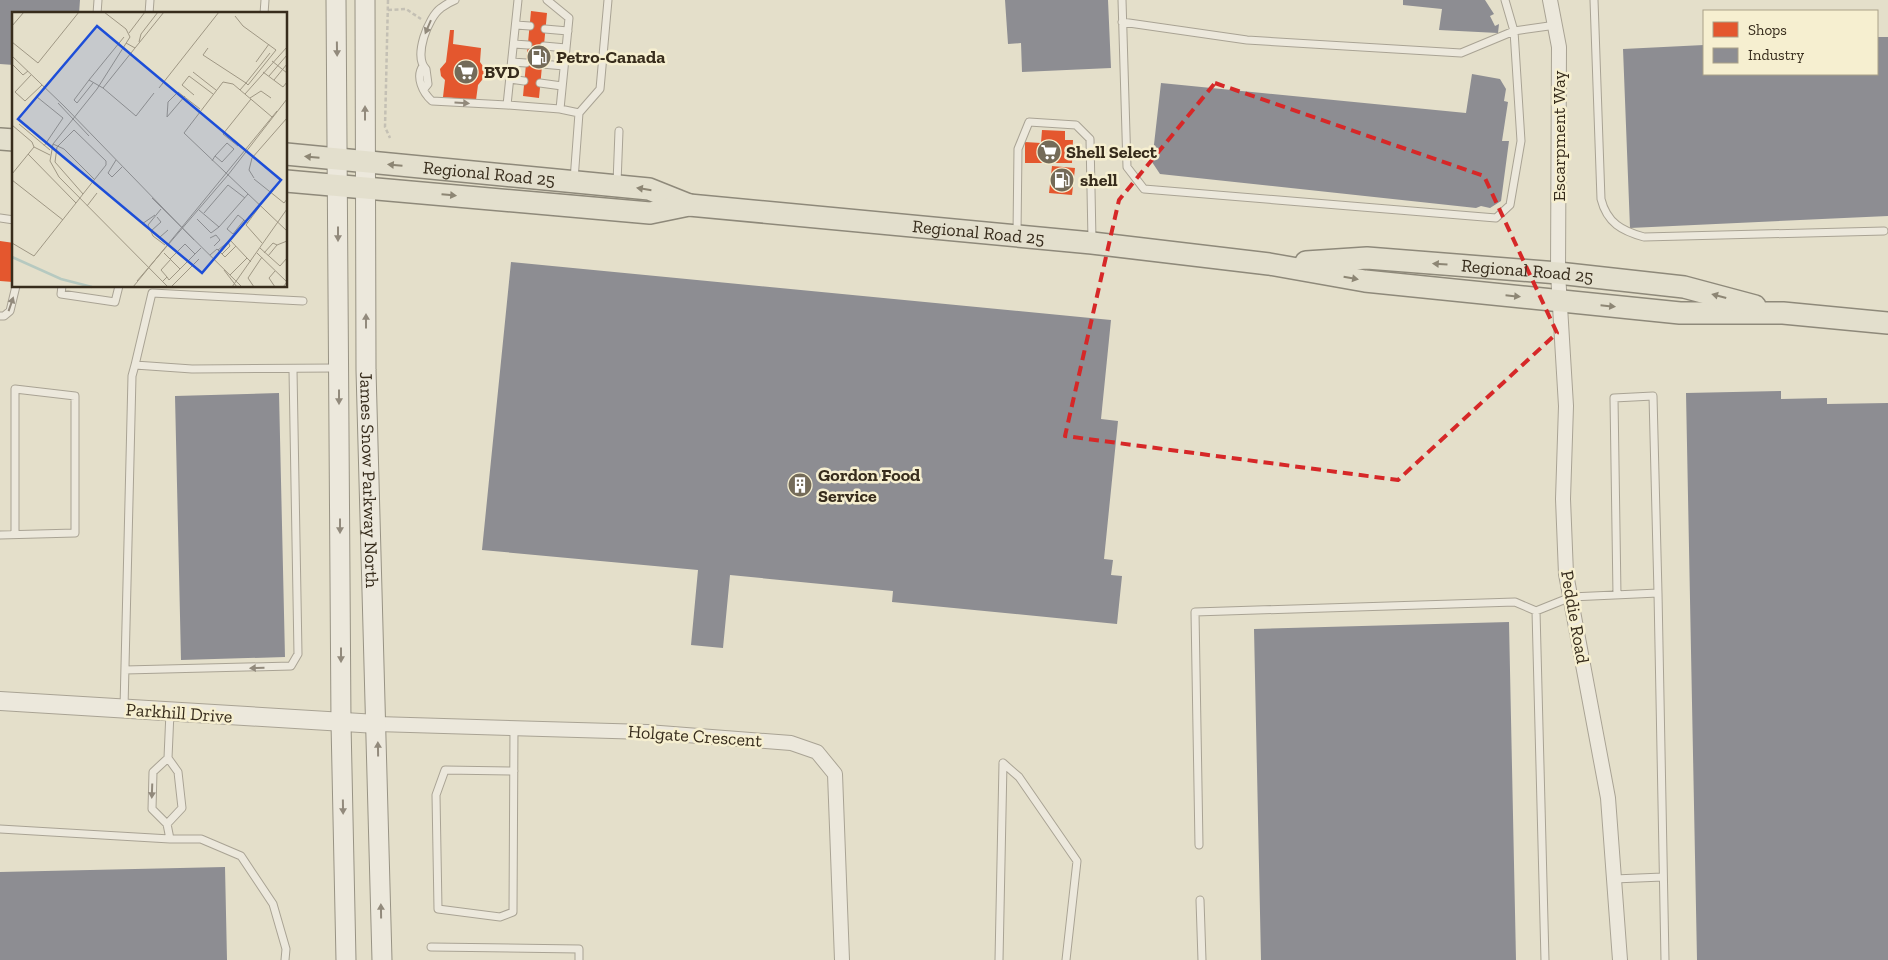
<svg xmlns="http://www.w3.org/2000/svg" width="1888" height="960" font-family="'Zilla Slab',serif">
<rect width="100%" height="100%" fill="#e4dfca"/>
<path fill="#e4572e" d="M531,11L547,13L539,98L523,96Z
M450,30H454L453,44L481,48L480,62L485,69L486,75L478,85L476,100L443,97L445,80L441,76L440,69L446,62Z
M1042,130L1065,131V140H1073L1072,163H1025V142L1041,143Z
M1052,166L1075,168L1072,195L1049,193Z
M0,241L14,243L13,282L0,281Z"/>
<path fill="#8d8d92" d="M0,0H80L79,14H14V65L0,64Z
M1005,0H1108L1111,68L1022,72L1021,43L1008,44Z
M1403,0H1485L1494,14L1490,16L1495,26L1499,24L1498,33L1439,30L1442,9L1403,5Z
M1877,37H1888V216L1630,228L1623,49L1704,45V74H1877Z
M1472,74L1500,79L1506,89L1504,101L1508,102L1502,141H1509L1501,201L1490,208L1481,206L1476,208L1160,174L1152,162L1161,83L1466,113Z
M511,262L1111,320L1101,419L1118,421L1104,559L1113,560L1111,575L1122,576L1117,624L892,602L893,591L730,575L723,648L691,645L698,570L482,550Z
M1781,391V399L1827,398V404L1888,403V960H1697L1686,393Z
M279,393L285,657L181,660L175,396Z
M1509,622L1516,960H1261L1254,629Z
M225,867L227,960H0V872Z"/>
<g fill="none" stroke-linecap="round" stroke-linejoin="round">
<defs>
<path id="service" d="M518,0L507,105L560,109
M547,0L569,18L560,109L579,113L574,180
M1122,0L1127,167L1144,189L1496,218L1510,205L1521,141L1514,31L1505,0
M1594,0L1601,199C1607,223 1622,231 1644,237L1884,231
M97,14L98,0
M149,14L150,0
M264,14L265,0
M1122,22L1247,40L1461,53L1514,31L1556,25
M516,25L530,26
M545,29L568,31
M514,44L528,45
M544,46L566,48
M512,62L526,63
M542,64L564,66
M423,66C415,77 423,93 432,101L507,105
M510,79L524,81
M540,83L562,86
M424,89L428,84L426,69C413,57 428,17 441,8C445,5 450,2 455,0
M579,113L600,89L608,0
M617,183L619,131
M0,218L14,220
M1017,233L1018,149L1029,122L1076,125L1090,139L1092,240
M62,286L61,294L115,302L119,286
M0,316H4L10,311L16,286
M135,365L152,293L303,301
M0,535L75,533V396L15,389V534
M1658,593L1665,960
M125,670L291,666L298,654L293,370
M124,708L132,376L135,365L192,369L336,368
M1003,763L1019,777L1077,861L1066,960
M514,771L445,770L436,795L438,909L500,917L513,912L514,728
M167,824L182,808L178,772L168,758L170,712
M0,829L170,839L167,824L152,809L153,772L168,758
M170,839H201L241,856L273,904L286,949L285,960
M1199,845L1195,612L1515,602L1536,611
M1614,879L1663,877
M1200,900L1202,960
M431,947L579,949V960
M999,960L1003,763
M1545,960L1536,611L1571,597L1658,593L1653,396L1614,398L1617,595"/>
<path id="minor" d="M1550,0L1559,47L1558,273L1566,406L1563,499L1566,574L1608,798L1620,960
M377,724L647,732L791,743L817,752L835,774L842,960"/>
<path id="tertiary" d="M0,701L377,724"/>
<g id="secondary">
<path d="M336,0L341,723L346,960"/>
<path id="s1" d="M365,0L366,370L382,960"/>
</g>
<g id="primary">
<path d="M0,139L14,140"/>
<path id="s2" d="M286,154L649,189L689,205"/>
<path id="s3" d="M286,181L650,213L689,205L1092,243L1269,264L1365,281L1680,313H1783L1888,323"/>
<path id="s4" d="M1306,262L1367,258L1558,273L1684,287L1755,306"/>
</g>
</defs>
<use href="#service" stroke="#a9a394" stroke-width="9"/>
<use href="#minor" stroke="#a9a394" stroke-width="16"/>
<use href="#tertiary" stroke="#a9a394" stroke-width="20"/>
<use href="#secondary" stroke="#989384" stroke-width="21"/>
<use href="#primary" stroke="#8e897a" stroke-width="24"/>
<path stroke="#c4c0b4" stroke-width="2.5" stroke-dasharray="4 2.5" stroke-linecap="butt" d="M388,0L385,127L390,138
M388,10L406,9L421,19"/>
<use href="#service" stroke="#ece8dc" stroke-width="7"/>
<use href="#minor" stroke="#ece8dc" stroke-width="14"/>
<use href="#tertiary" stroke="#ece8dc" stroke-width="18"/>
<use href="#secondary" stroke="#ece8dc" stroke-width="19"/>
<use href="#primary" stroke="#e3dfcd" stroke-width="21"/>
</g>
<defs><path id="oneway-solid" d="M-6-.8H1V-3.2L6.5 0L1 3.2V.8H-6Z" transform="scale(1.25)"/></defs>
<g fill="#928a7c">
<use href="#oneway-solid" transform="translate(428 27) rotate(113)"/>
<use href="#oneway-solid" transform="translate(337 49) rotate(89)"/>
<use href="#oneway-solid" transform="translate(462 103) rotate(3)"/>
<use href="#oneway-solid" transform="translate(365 113) rotate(-90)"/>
<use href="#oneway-solid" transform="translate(338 234) rotate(90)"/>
<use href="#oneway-solid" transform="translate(11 304) rotate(-71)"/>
<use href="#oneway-solid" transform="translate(366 321) rotate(-90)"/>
<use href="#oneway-solid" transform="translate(339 397) rotate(90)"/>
<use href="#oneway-solid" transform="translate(340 526) rotate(90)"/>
<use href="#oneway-solid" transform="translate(341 655) rotate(90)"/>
<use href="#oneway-solid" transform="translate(257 668) rotate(178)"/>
<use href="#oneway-solid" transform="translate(378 749) rotate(-91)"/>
<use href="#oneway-solid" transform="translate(152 791) rotate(92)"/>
<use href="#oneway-solid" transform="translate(343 807) rotate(89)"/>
<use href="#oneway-solid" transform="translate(381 911) rotate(-91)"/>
</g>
<g fill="#8d8674">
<use href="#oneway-solid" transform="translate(312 157) rotate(-175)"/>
<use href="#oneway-solid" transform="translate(395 165) rotate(-175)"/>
<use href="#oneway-solid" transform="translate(644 189) rotate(-171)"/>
<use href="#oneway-solid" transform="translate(449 195) rotate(5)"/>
<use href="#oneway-solid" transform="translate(1440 264) rotate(-176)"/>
<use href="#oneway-solid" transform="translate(1351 278) rotate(10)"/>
<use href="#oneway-solid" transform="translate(1513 296) rotate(6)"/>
<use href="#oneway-solid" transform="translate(1719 296) rotate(-165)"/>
<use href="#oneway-solid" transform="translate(1608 306) rotate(6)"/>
</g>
<path fill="none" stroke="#d62828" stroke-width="4" stroke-dasharray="10 6" stroke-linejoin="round" d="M1215,83L1484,176L1557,333L1398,480L1065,436L1119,200Z"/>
<defs>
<symbol id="fuel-disc" viewBox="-11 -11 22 22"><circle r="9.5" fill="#746b59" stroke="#f6efd0"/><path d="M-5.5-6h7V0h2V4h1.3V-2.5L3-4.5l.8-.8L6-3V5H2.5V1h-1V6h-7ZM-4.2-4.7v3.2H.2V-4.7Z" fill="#fff"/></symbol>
<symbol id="supermarket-disc" viewBox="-11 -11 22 22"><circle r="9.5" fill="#746b59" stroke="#f6efd0"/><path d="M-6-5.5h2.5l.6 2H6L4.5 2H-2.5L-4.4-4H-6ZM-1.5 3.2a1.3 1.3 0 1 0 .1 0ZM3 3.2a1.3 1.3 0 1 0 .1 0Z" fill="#fff"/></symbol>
<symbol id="building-disc" viewBox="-11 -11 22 22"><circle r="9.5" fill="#746b59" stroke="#f6efd0"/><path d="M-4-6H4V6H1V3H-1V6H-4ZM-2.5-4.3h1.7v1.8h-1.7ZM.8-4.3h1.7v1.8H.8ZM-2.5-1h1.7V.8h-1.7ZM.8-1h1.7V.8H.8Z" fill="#fff"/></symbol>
</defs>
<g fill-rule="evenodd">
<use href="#fuel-disc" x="525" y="43" width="28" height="28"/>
<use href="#supermarket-disc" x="452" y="58" width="28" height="28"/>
<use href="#supermarket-disc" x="1035" y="138" width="28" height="28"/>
<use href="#fuel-disc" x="1048" y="166" width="28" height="28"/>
<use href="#building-disc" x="786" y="471" width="28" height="28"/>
</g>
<g text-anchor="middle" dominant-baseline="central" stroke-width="5" stroke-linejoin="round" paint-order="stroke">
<g font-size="18" font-weight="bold" fill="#372c1c" stroke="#f6efd0" text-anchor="start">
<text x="556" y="57">Petro-Canada</text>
<text x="484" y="72">BVD</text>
<text x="1066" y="152">Shell Select</text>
<text x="1080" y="180">shell</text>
<text x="818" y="475">Gordon Food<tspan x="818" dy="21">Service</tspan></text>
</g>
<g font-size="18" fill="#372c1c" stroke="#f6efd0">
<text transform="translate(1559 136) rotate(-90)">Escarpment Way</text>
<text stroke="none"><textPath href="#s2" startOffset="204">Regional Road 25</textPath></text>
<text stroke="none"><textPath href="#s3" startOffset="696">Regional Road 25</textPath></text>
<text stroke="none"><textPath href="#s4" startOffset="222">Regional Road 25</textPath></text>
<text stroke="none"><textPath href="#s1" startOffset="480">James Snow Parkway North</textPath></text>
<text transform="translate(1575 617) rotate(80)">Peddie Road</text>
<text transform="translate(179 713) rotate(4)">Parkhill Drive</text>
<text transform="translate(695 736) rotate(4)">Holgate Crescent</text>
</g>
</g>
<g transform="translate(12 12)">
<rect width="275" height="275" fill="#e4dfca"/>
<path fill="none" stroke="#b6c9c0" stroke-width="2.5" d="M0,245L49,267L80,275"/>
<path fill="none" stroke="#9f9784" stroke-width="1" d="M92,0L114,17L118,25L85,77L41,132L38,149L47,165L156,275M223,4L231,14L264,38L236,73L234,71L228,78M0,14L12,0M117,21L133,0M0,30L26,51L67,0M127,30L129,22L146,0M114,31L123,36L152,0M196,36L191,43L234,71L258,41M0,44L52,94L182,228M260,49L275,61M244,50L257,32M0,52L11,63L16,59M181,60L204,78M251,60L271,75L275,70M19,63L3,80L13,89L30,73M257,64L275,43M77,68L112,25M262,68L275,52M81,71L65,91L62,88L77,68L91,76L123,36M91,76L124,104L142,81M147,76L207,0M233,82L275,35M182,83L170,73L177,64L201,82M25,85L51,106L32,134M238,86L249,79L259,86M46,91L77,124M155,105L156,90L166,80L188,97M155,105L173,84M260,105L221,72L211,70L172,121L275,219M7,112L38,138M0,113L20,130L22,135L0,162M41,132L52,137L83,168M226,134L211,122L239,87M22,135L38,143M16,142L64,191L71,182L94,153V149L62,118L45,135L43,150L71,182M104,148L96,161L100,165L110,155M200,149L203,144L215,131L222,137L210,150L203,144M242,166L237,158L240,146L275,106M242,167L272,191L275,187M0,168L51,208M140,186L230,275M75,194L85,181M248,194L234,213L250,231M149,197L136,213L141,224L153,233M187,198L207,215L236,182M192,201L216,173L233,186M185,207L199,221L207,215M232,208L221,222L215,217L226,203L232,208L236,211M130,212L143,203M139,219L149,210L145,205M141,221L148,225L156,218M198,226L204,223L208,228L202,234M218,228L235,246M0,231L22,244L64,191M248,236L268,254L275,246M206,238L216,230L218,234L210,242M152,241L165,254M245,241L275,270L271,275M252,241L261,231L265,233M198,243L205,237L213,245L224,234M256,244L265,233L275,229M158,247L173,232L183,242M165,254L168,257L189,236M212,258L225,275M218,263L235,246L239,250M155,265L149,258L159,247M125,269L216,163L275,87M151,269L155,265L157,268L168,257M121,275L265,99M159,275L187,247M220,275L275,197M242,275L236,266L250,245M263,275L257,266L263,259"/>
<path fill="#1d4ed8" fill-opacity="0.15" stroke="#1d4ed8" stroke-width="2.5" d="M85,14L269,168L190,261L6,107Z"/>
<rect width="275" height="275" fill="none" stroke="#372c1c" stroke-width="2.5"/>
</g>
<rect x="1703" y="10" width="175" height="65" fill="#f6efd0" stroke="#aaa188"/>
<rect x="1713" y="22" width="25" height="15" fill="#e4572e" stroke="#aaa188"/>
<text x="1748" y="35" font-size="15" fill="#372c1c">Shops</text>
<rect x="1713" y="48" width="25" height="15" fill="#8d8d92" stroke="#aaa188"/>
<text x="1748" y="60" font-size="15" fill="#372c1c">Industry</text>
</svg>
